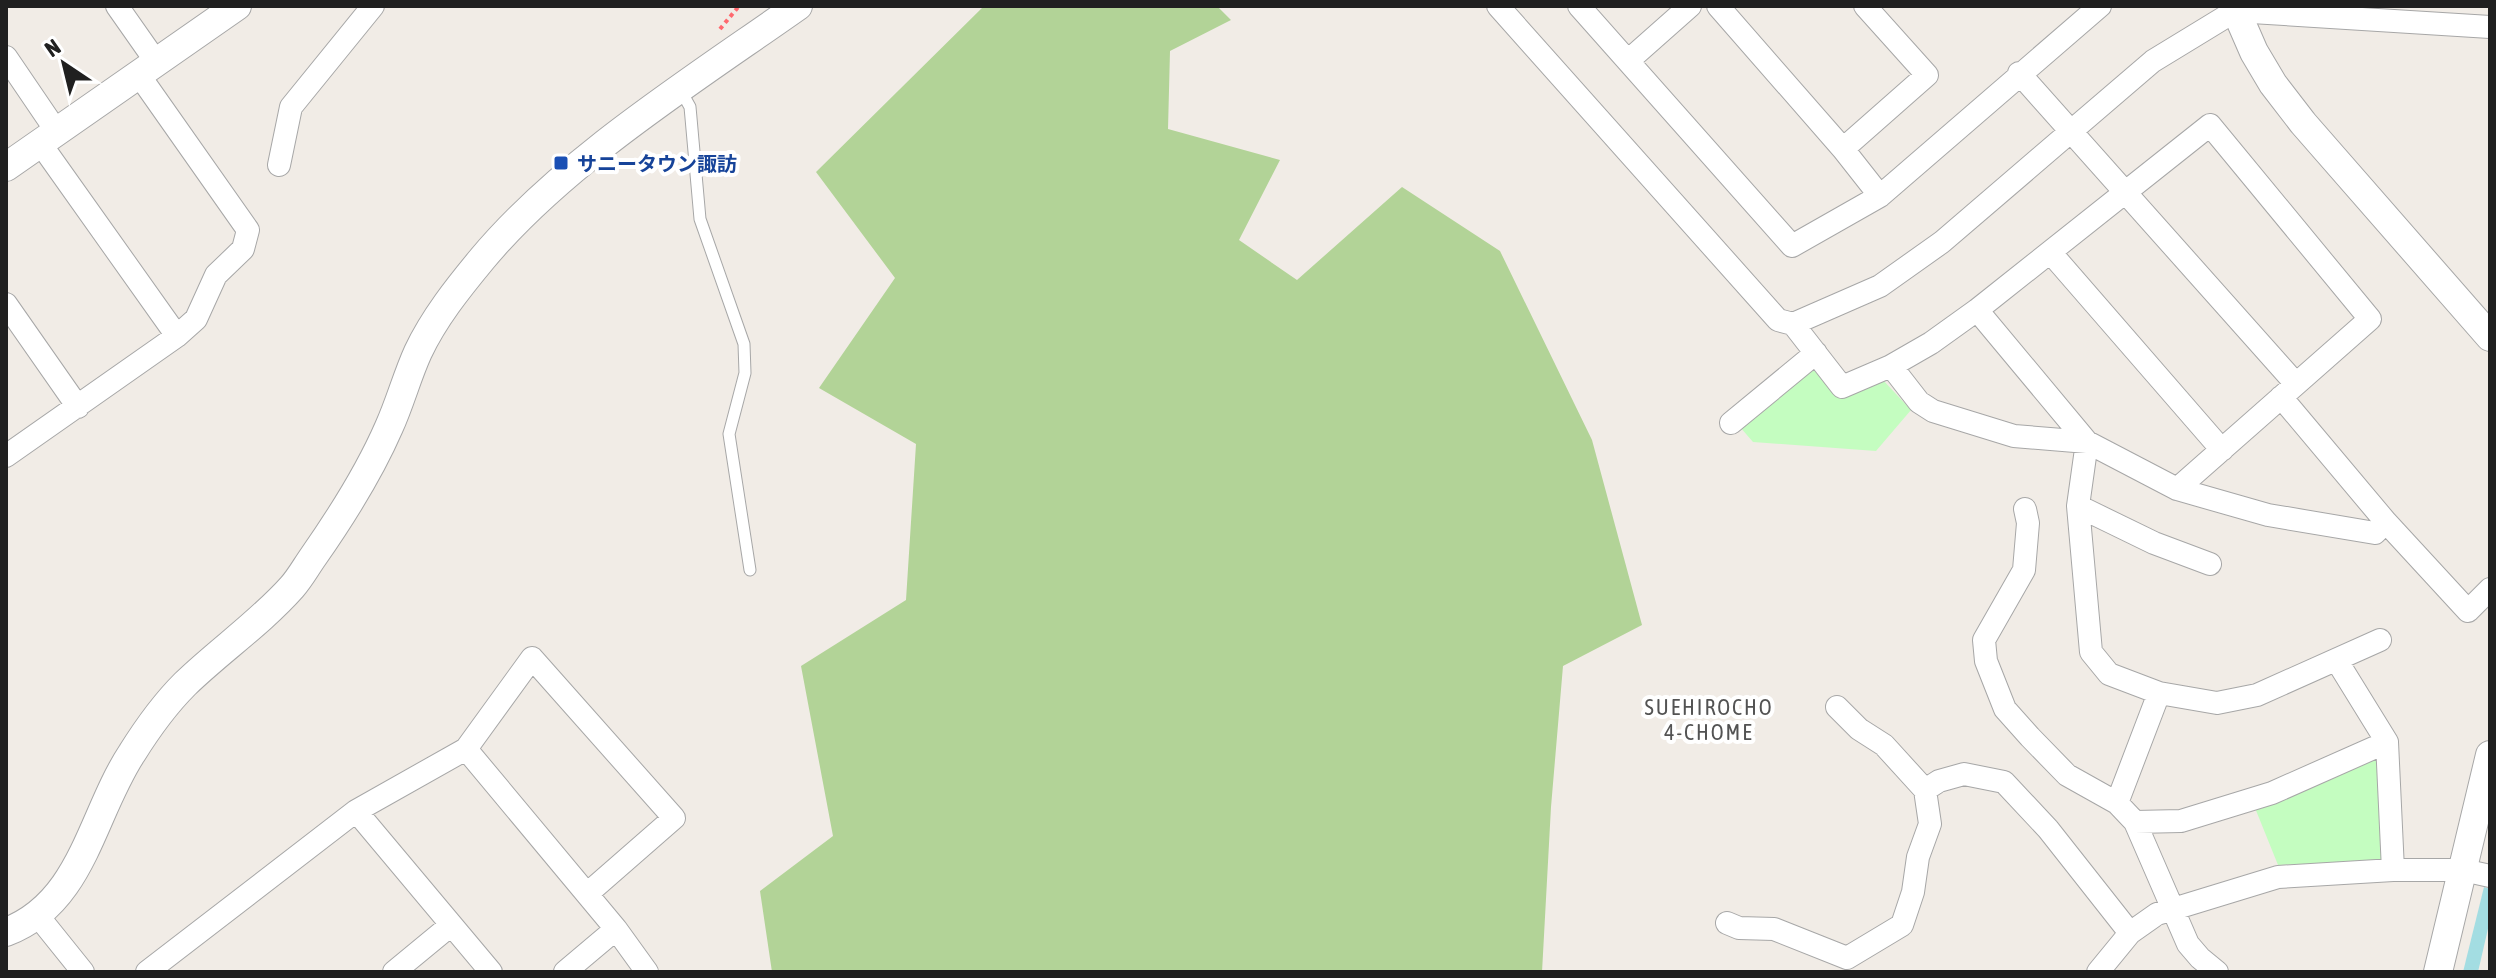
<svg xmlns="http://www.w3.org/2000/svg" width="2496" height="978" font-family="'Asap Condensed','Noto Sans JP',sans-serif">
<rect width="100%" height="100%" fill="#f1ece6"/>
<path fill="#b2d397" d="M984,6H1217L1231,20L1170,51L1168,129L1280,160L1239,240L1297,280L1402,187L1500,251L1592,440L1642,625L1563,666L1551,807L1542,972H772L760,891L833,836L801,666L906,600L916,444L819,388L895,278L816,172Z"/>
<path fill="#c4fdc0" d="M1812,366L1839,394L1882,379L1911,410L1876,451L1753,442L1740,427Z
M2381,752L2383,861L2278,865L2255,808Z"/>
<path fill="#a3dde2" d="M2484,887L2490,889V920L2478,972H2463Z"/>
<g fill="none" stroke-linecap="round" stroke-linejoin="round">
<defs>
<path id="service" d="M680,89L690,107L691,118L700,219L744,344L745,373L729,434L750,570"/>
<path id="minor" d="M117,6L157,63
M1498,6L1778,320L1793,324L1880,286L1942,242L2153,61L2235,11L2490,27
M1579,6L1792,246L1880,196L2100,6
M1718,6L1843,149L1880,196
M6,57L57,132
M1629,60L1690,6
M2019,73L2296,384
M40,143L177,336
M1843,149L1927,75L1865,6
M279,165L291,107L373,6
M2050,252L2222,450
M6,304L78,407
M1793,324L1842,387L1891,366L1919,402L1933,411L2014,436L2087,442L2177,489L2268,515L2375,533L2386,522L2281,397
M1891,366L1931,343L1977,310
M1731,423L1816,353
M6,456L177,336L196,319L216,275L243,249L248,230L139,75
M2078,506L2087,442L1977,310L2210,125L2370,319L2177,489
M2025,509L2028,523L2024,570L1984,640L1986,661L2005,709L2030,737L2067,775L2117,803L2135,822L2188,944L2200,958L2217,972
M2386,522L2468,611L2490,589
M2210,564L2154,543L2078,506L2091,652L2109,674L2159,693L2217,703L2257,695L2380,640
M2337,661L2387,742L2393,870
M466,749L532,658L674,818L587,894
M1925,790L1939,781L1964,774L2004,782L2048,829L2130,933
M2117,803L2159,693
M356,811L491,972
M2135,822L2181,821L2272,793L2387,742
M38,916L83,972
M1727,923L1739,928L1774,929L1847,958L1902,925L1913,892L1918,857L1930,824L1925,790L1884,745L1859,729L1837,707
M616,929L647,972
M147,972L356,811L466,749L616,929L565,972
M394,972L451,925
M2098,972L2130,933L2157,914L2278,877L2393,870H2463L2490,876"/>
<path id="tertiary" d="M2234,6L2254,52L2273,84L2303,123L2490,337
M6,167L237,6
M6,932C83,903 91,815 132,753C147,729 165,704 185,684C219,651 260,623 292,587C300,578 306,567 313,557C341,517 369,473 389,427C400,403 407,376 418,352C434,318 458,288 482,259C564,161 693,80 798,6
M2438,972L2490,755"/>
</defs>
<use href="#service" stroke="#a7a7a7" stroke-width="13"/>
<use href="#minor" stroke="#a7a7a7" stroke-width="24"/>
<use href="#tertiary" stroke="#a7a7a7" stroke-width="30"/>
<path stroke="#ff696f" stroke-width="4" stroke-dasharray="4 4" stroke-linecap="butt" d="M720,29L739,6"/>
<use href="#service" stroke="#fff" stroke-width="11"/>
<use href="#minor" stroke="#fff" stroke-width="22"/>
<use href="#tertiary" stroke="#fff" stroke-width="28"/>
</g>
<rect fill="#1a4fb4" stroke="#fff" stroke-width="3" x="553" y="155" width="16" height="16" rx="4"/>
<g text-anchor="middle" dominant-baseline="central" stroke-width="8" stroke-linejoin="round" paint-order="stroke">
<g font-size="20" font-weight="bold" fill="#164399" stroke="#fff" text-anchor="start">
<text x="577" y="163">サニータウン諏訪</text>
</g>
<g font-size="22" letter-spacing="2" fill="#535353" stroke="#fff">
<text x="1709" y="707">SUEHIROCHO<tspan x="1709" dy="25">4-CHOME</tspan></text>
</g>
</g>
<rect width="2496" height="978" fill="none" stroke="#202020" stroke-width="16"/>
<g transform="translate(64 64) rotate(325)" stroke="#ffffff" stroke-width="6" paint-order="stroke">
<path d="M0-6L14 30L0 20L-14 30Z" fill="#202020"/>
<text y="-12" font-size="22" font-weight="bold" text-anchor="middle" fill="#202020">N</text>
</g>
</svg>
